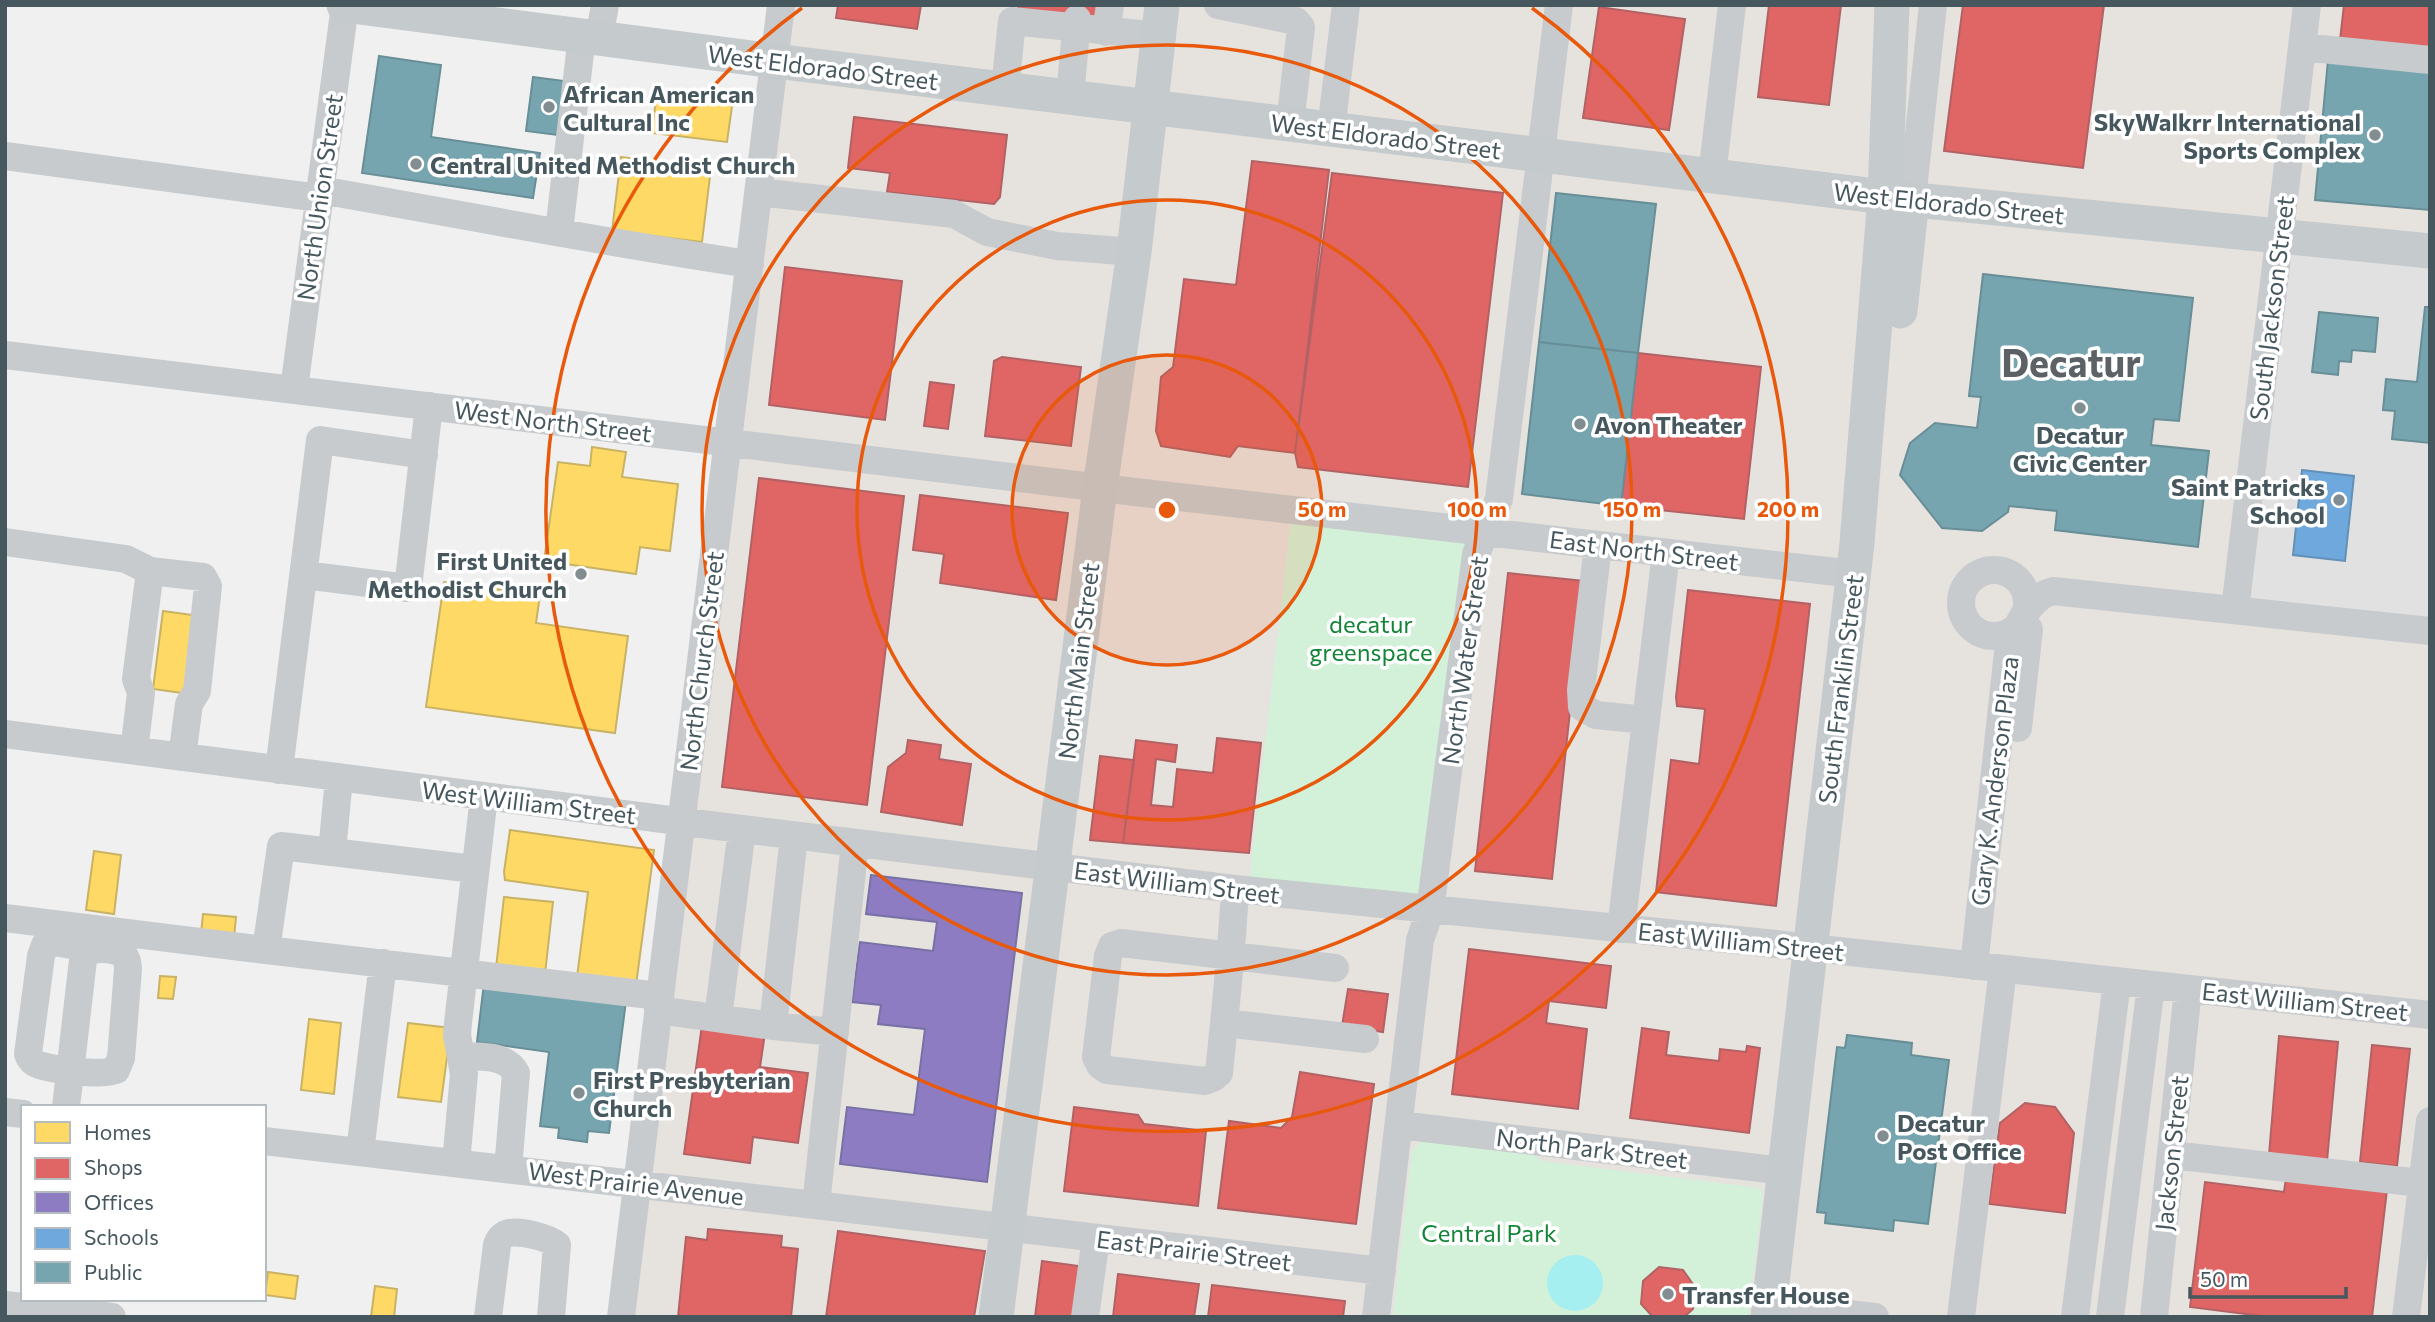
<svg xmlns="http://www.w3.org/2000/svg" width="2435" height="1322" font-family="Commissioner,sans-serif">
<rect width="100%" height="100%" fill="#f1f0f0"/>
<path fill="#e6e2de" d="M790,5H2430V1317H635Z"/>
<path fill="#e2e1e2" d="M2279,235L2430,251V631L2235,610Z"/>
<path fill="#d3f1d9" d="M1292,510L1485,532L1430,911L1248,891Z
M1425,1141L1532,1153L1542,1161L1760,1188L1763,1196L1748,1317H1393L1412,1151L1419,1143Z"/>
<path fill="#a6eff1" d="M1547 1283a28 28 0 1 1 56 0a28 28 0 1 1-56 0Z"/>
<path fill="#ffd966" stroke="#c8b264" stroke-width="2" d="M657,90L733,99L727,142L652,133Z
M621,157L711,168L702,242L612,231Z
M592,447L626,452L622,477L678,484L670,551L640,547L636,574L544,561L558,462L590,466Z
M444,582L540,595L536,623L628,636L615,733L426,707Z
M163,611L200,616L190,694L153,689Z
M510,830L654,850L636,985L577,977L588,892L505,880L504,872Z
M94,851L121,855L114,914L86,910Z
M504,897L553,902L545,974L496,968Z
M203,914L236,917L234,938L201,934Z
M160,976L176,977L173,999L158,998Z
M309,1019L341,1023L334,1094L301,1090Z
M408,1023L451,1028L441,1102L398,1097Z
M268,1272L298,1276L295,1299L265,1295Z
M375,1286L397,1289L394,1317H371Z"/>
<path fill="#e06666" stroke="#b26264" stroke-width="2" d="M838,5H921L917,29L836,18Z
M1018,5H1098L1096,21L1018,11Z
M1769,5H1841L1829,105L1758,97Z
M1963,5H2104L2083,168L1944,151Z
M2344,5H2430V51L2340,40Z
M1599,7L1685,19L1669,130L1583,118Z
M854,117L1007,135L1000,197L994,204L887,192L890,173L848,168Z
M1252,161L1329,170L1295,453L1238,446L1230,457L1161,446L1156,431L1161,377L1173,367L1184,279L1236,285Z
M1332,173L1503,193L1468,487L1298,467L1295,453Z
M785,267L902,281L885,420L769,405Z
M1638,353L1761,367L1744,519L1621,506Z
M1002,357L1081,367L1071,446L985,436L994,361Z
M930,382L954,385L948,429L924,426Z
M759,478L904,496L867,805L722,787Z
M920,495L1068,513L1056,600L940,583L944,554L913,550Z
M1508,573L1584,581L1552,879L1475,871Z
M1688,590L1810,604L1776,906L1656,892L1671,760L1699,764L1705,709L1677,706L1676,697Z
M1217,738L1261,743L1249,853L1123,843L1136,740L1177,745L1175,762L1156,759L1151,805L1173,807L1177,769L1213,773Z
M908,740L941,745L939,759L971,764L962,825L881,812L888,767L906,753Z
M1100,756L1134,760L1123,843L1090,840Z
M1469,949L1611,966L1606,1008L1549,1001L1546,1023L1587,1029L1578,1109L1452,1094Z
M1348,989L1388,994L1383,1032L1342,1026Z
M702,1025L765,1033L760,1067L808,1073L798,1143L753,1137L750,1163L684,1154Z
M1642,1028L1669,1032L1666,1055L1719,1061L1720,1049L1746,1052L1747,1046L1760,1048L1749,1133L1630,1118Z
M2279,1036L2338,1042L2327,1161L2269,1155Z
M2372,1045L2410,1049L2397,1166L2360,1162Z
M1300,1072L1374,1084L1356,1224L1218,1208L1229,1121L1281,1128L1292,1117Z
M2025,1103L2055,1107L2074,1133L2065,1213L1989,1204L2000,1123Z
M1074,1107L1138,1115L1144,1124L1206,1131L1198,1206L1064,1191Z
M2286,1178L2387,1190L2372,1317H2269L2190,1307L2205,1182L2284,1192Z
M708,1229L782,1236L781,1247L798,1249L791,1317H678L686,1237L707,1240Z
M838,1231L985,1251L974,1317H826Z
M1042,1261L1079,1266L1073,1317H1035Z
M1659,1267L1683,1270L1695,1287L1693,1309L1684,1317H1653L1641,1304L1643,1281Z
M1118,1274L1199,1284L1194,1317H1113Z
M1212,1285L1345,1301L1343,1317H1208Z"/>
<path fill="#8e7cc3" stroke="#7871a5" stroke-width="2" d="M871,875L1022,893L987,1182L840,1164L847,1107L914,1115L925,1029L878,1024L881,1005L852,1002L860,942L933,951L937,922L866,914Z"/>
<path fill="#6fa8dc" stroke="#6390b6" stroke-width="2" d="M2302,470L2354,476L2345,561L2293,555Z"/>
<path fill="#76a5af" stroke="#688e97" stroke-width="2" d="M379,56L441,65L431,137L540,153L533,198L362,173Z
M2328,60L2430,69V210L2315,200Z
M533,77L572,82L565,136L526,131Z
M1556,193L1656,204L1638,353L1539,342Z
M1983,274L2193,298L2179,421L2154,419L2151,445L2209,451L2198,547L2055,530L2057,511L2009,506L2008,512L1982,531L1942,528L1900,475L1910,443L1935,423L1977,428L1981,397L1969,396Z
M2425,307H2430V443L2392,439L2395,411L2383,410L2386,379L2417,382Z
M2319,312L2378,318L2375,352L2352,350L2351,362L2339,361L2338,375L2312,372Z
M1539,342L1638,353L1621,506L1522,494Z
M484,983L626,1001L609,1133L588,1131L587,1142L558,1138L559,1128L540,1126L549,1052L477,1042Z
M1847,1035L1912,1043L1911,1055L1949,1060L1928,1224L1894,1220L1893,1231L1825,1223L1826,1213L1817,1212L1837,1047L1845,1048Z"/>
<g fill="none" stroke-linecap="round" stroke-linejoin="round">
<path stroke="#c7cbcd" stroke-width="28" d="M1218,5L1296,21L1301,27L1290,125
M1106,32L1110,5
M599,38L605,5
M2302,47L2430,60
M1005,89L1012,21L1159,36
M1070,97L1077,19
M1331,130L1346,5
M5,156L319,198
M1712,176L1732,5
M320,190C464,215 606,243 750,264
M759,192L954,214L987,232L1057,246L1134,252
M1912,199L1933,5
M559,231L582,36
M5,355L1135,492L1854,574
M294,389L345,5
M5,542L126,559L150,571
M1598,545L1581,690L1582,707L1596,715L1646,720
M1961 603a33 33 0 1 1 66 0a33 33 0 1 1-66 0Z
M304,575L408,588L429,406
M2235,610L2307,5
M2018,728L2029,629
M5,734L709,825L1235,889L1776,944L2430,1015
M134,751L141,693L136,679L150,571L203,577L208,586L197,691L189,704L182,757
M279,770L320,440L424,455
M339,778L332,852L474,869
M794,836L773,1026L835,1032
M332,852L281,846L266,950L659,996
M1235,889C1232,951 1225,1012 1219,1073L1213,1078L1205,1081L1107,1070L1100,1065L1096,1057L1108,956L1112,946L1121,943L1335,968
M5,918L266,950
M1621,929L1666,553
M1974,966L2008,652C2013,631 2029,597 2053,591L2430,631
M658,1010L773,1026
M718,1018L742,829
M1224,1023L1365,1039
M462,1056C480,1057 506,1054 516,1073L508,1169
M66,1107L83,960L86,952C95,948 119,947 125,957C127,959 128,966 128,969L121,1058L116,1070C102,1076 55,1070 39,1065C33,1063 30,1060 28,1054L41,956L45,945L55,942L93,949
M5,1112L23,1114
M1399,1125L1784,1171
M264,1141L1382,1271
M360,1152L383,963
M2172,1155L2430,1184
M456,1163L464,1074L457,1035L458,1023L484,796
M816,1205L855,843
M5,1305L112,1317
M1770,1305L1875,1317
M488,1317L497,1245C499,1239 502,1235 509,1233C521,1231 548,1237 557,1245L551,1317
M621,1317L781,5
M1085,1317L1096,1238
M1376,1317L1420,940L1430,911L1476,554L1499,499L1559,5
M1961,1317L2003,969
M2075,1317L2117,981
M2110,1317L2151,985
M2154,1317L2188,989
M2406,1317L2430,1121"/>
<path stroke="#c5cacc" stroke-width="35" d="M344,5L775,61L1885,197L2430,251
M1900,311L1912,199
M996,1317L1100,488L1134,252L1162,5
M1768,1317L1857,543L1885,197L1892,5"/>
</g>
<circle cx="1167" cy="510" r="155" fill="#e8590c" fill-opacity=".12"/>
<g fill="none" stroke="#e8590c" stroke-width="3.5">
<circle cx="1167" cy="510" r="155"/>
<circle cx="1167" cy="510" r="310"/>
<circle cx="1167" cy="510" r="465"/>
<path d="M1532 8A621 621 0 1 1 802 8"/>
</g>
<g fill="#828d91" stroke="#fff" stroke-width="2.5">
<circle cx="549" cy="107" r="7"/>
<circle cx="2375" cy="135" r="7"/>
<circle cx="416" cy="164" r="7"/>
<circle cx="2080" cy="408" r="7"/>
<circle cx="1580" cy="424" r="7"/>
<circle cx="2339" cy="500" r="7"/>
<circle cx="581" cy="574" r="7"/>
<circle cx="579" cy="1093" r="7"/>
<circle cx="1883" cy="1136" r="7"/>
<circle cx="1668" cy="1294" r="7"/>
</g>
<g text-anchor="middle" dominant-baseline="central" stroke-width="7" stroke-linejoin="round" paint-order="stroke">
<g font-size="24" fill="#46575e" stroke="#fff">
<text transform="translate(823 67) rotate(7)">West Eldorado Street</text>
<text transform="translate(1386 136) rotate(7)">West Eldorado Street</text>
<text transform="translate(319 197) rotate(-82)">North Union Street</text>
<text transform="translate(1949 203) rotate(6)">West Eldorado Street</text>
<text transform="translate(2271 308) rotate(-83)">South Jackson Street</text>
<text transform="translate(553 421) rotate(7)">West North Street</text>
<text transform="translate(1644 550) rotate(7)">East North Street</text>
<text transform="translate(1464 660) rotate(-82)">North Water Street</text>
<text transform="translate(701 661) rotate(-83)">North Church Street</text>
<text transform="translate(1078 661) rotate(-83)">North Main Street</text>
<text transform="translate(1840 689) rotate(-83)">South Franklin Street</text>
<text transform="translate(1994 781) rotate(-83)">Gary K. Anderson Plaza</text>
<text transform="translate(529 802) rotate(7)">West William Street</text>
<text transform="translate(1177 882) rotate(7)">East William Street</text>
<text transform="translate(1741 941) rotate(6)">East William Street</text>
<text transform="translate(2305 1001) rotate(6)">East William Street</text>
<text transform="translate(1592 1148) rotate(7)">North Park Street</text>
<text transform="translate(2171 1153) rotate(-84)">Jackson Street</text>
<text transform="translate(636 1183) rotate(7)">West Prairie Avenue</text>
<text transform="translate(1194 1250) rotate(7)">East Prairie Street</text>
</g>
<g font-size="24" font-weight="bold" fill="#46575e" stroke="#fff" text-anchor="start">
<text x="563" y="93">African American<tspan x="563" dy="28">Cultural Inc</tspan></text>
<text x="2361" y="121" text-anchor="end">SkyWalkrr International<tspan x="2361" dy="28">Sports Complex</tspan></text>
<text x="430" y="164">Central United Methodist Church</text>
<text x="1594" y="424">Avon Theater</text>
<text x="2080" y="434" text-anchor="middle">Decatur<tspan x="2080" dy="28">Civic Center</tspan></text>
<text x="2325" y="486" text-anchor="end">Saint Patricks<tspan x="2325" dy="28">School</tspan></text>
<text x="567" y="560" text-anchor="end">First United<tspan x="567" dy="28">Methodist Church</tspan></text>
<text x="593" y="1079">First Presbyterian<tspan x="593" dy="28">Church</tspan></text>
<text x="1897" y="1122">Decatur<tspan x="1897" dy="28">Post Office</tspan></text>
<text x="1682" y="1294">Transfer House</text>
</g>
<g font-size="24" fill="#128436" stroke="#fff">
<text x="1371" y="623">decatur<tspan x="1371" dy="28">greenspace</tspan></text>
<text x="1489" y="1232">Central Park</text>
</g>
<g font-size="38" font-weight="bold" fill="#5b6165" stroke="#fff">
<text x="2071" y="361">Decatur</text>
</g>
</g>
<circle cx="1167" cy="510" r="10" fill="#e8590c" stroke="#fff" stroke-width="3.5"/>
<g font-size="21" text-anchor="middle" font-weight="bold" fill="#e8590c" stroke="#fff" stroke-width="7" stroke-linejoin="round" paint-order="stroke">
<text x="1322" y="517">50 m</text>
<text x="1477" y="517">100 m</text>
<text x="1632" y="517">150 m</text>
<text x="1788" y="517">200 m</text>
</g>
<rect width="2435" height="1322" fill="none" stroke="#46575e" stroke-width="14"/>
<rect x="21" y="1105" width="245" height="196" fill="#ffffff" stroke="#b5bcbf" stroke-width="2"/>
<rect x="35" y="1122" width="35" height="21" fill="#ffd966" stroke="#b5bcbf" stroke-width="2"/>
<text x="84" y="1140" font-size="21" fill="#46575e">Homes</text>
<rect x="35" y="1158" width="35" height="21" fill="#e06666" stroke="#b5bcbf" stroke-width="2"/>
<text x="84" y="1175" font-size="21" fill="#46575e">Shops</text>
<rect x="35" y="1192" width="35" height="21" fill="#8e7cc3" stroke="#b5bcbf" stroke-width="2"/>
<text x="84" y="1210" font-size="21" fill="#46575e">Offices</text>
<rect x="35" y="1228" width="35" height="21" fill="#6fa8dc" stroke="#b5bcbf" stroke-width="2"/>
<text x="84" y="1245" font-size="21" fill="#46575e">Schools</text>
<rect x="35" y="1262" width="35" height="21" fill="#76a5af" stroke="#b5bcbf" stroke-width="2"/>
<text x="84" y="1280" font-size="21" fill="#46575e">Public</text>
<path d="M2190 1287v10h156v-10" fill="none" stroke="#46575e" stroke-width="3.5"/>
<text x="2200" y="1287" font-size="21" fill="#46575e" stroke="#ffffff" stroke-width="5" paint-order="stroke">50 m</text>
</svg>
